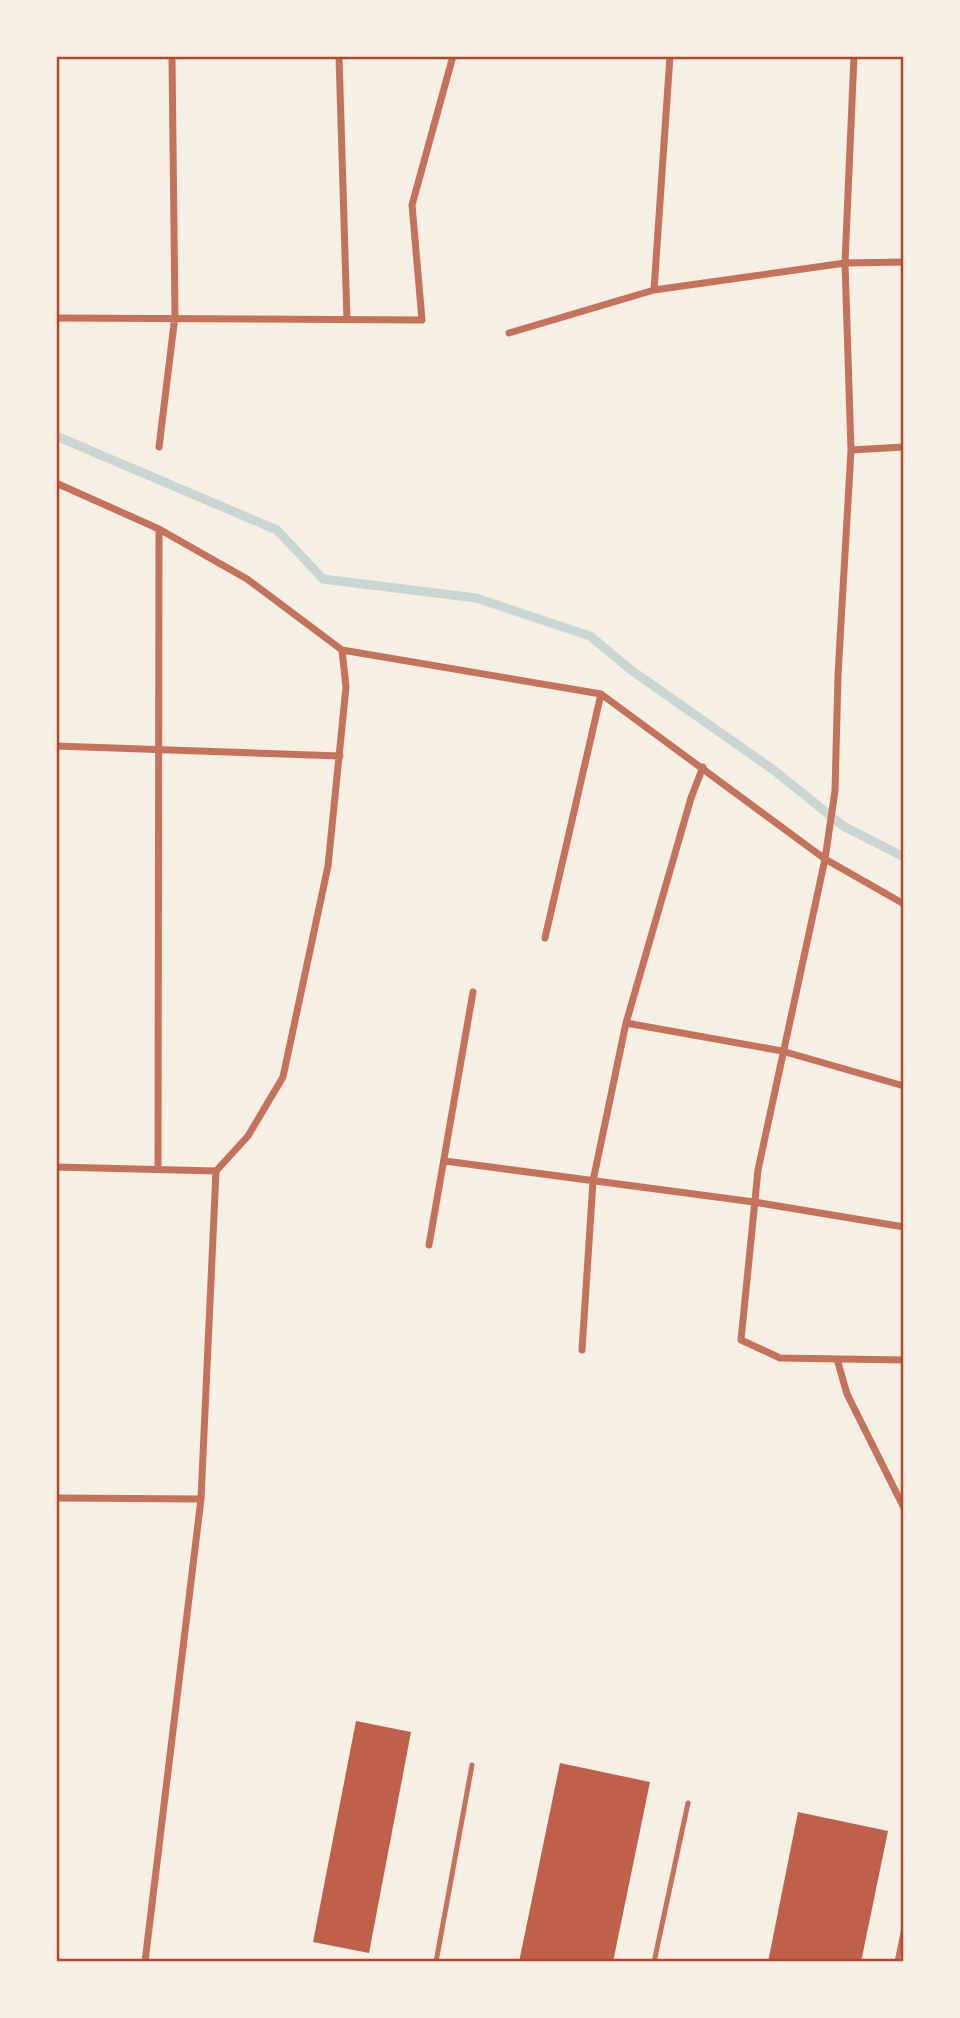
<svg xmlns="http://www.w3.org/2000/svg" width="960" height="2018" font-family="'Space Grotesk',sans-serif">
<rect width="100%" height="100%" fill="#f6efe4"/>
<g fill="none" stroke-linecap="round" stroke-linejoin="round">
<path stroke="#c9d6d2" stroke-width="9" d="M56,436L277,530L323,579L476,598L590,636L631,670L775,771L843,826L904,857"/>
</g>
<path fill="#bf614a" d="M356,1721L411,1732L369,1953L313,1942Z
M560,1763L650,1782L613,1962H519Z
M798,1812L888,1831L861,1962H768Z"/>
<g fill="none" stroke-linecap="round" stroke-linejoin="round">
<path stroke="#c5725c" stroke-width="5" d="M436,1962L472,1765
M654,1962L688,1803
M897,1962L904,1928"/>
<path stroke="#c5725c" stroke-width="7" d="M339,56L347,320
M854,56L845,263L851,450L838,675L835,791L825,859L758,1170L741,1340L780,1358L904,1360
M654,290L670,56
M56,318L422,320L412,205L453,56
M509,333L654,290L845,263L904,262
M159,447L175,316L172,56
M851,450L904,447
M56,483L159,529L247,579L342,650L601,694L825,859L904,904
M56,746L340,756
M545,938L601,694
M626,1023L782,1051L904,1086
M445,1161L754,1202L904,1227
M56,1167L216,1171
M158,1168L159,529
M429,1245L473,992
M582,1350L593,1181L626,1023L691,798L703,767
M837,1359L847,1394L904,1508
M56,1498L201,1499
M145,1962L201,1499L216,1171L248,1136L283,1077L328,866L346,687L342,650"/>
</g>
<rect width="960" height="2018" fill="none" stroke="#f6efe4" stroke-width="116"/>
<rect x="58" y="58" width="844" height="1902" fill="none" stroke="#b5482f" stroke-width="2.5"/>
</svg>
